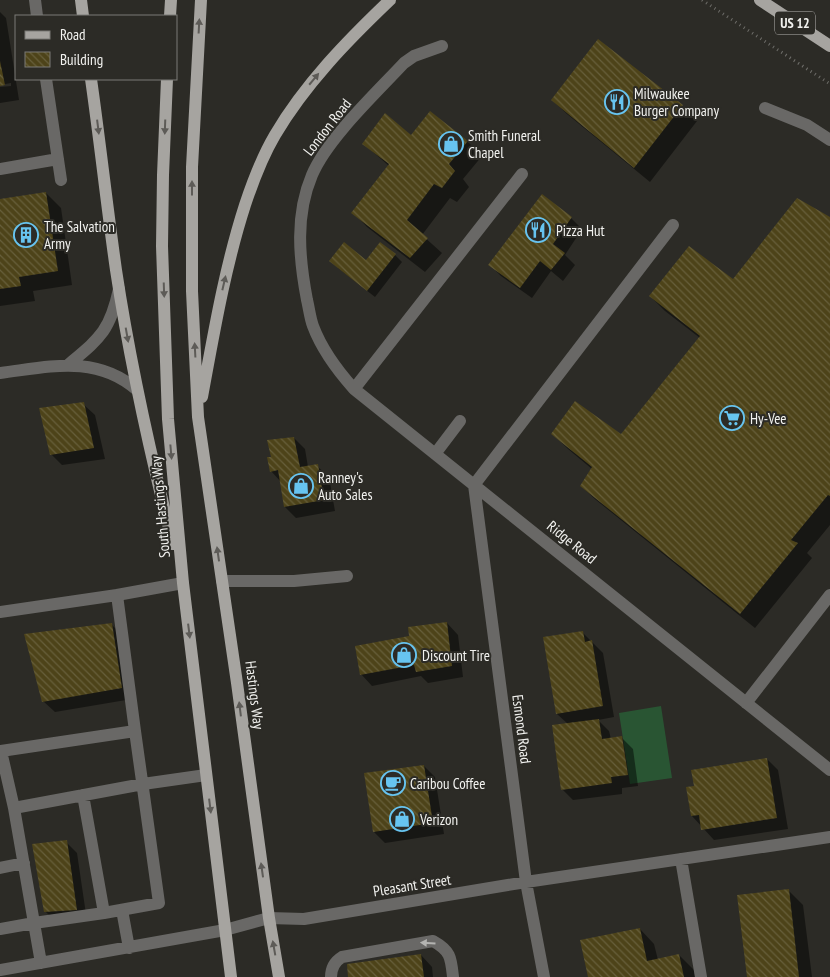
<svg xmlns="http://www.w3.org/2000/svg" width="830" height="977" font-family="'PT Sans Narrow',sans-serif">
<defs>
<pattern id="building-back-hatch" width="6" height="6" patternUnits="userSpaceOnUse" patternTransform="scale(1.25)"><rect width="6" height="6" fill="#4d4319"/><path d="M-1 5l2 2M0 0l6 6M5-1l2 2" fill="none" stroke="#675f3b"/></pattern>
</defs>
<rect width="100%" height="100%" fill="#2c2b26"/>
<path fill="#295533" d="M661,706L672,778L630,784L619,713Z"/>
<path fill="#0007" d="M0,12L6,18L19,100L0,103V87L11,86V83L0,85Z
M552,100L682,106L697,121L650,182L567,114Z
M411,137L468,142L482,156L463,179L469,187L457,202L450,198L422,235L442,253L425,272L367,227L353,212L389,166L364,144Z
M46,193L61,208L72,285L33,291L35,301L0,306V200Z
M571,218L582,229L565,255L575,265L563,281L551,271L532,298L501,276L490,265Z
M830,218V525L807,553L812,558L755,628L596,500L581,486L592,469L568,449L553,434L622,436L700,338L665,311L650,296L733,281Z
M395,255L402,262L375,297L338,268Z
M83,404L95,415L105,459L62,465L51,454Z
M294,438L305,449L308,467L317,466L329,477L335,511L296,518L285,507L281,482L271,471L273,458Z
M447,623L458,635L463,677L428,683L421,676L372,686L361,674L411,637Z
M112,625L123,636L132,699L55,712L43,701Z
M582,632L603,653L614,717L598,720L609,731L611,739L622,738L633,749L638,786L622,788V794L573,800L562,789L568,724L557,714Z
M767,759L778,770L788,829L714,840L692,816L695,787Z
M424,766L435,777L444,834L385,843L374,832Z
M66,842L77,853L87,921L56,922L45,911Z
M788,890L803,905L812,977H749Z
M640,929L654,944L658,960L679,955L694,970L695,977H589Z
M421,955L432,967L433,977H350Z"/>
<path fill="url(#building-back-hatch)" d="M598,39L683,105L634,168L551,100Z
M0,61L5,85L0,86Z
M430,111L468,141L449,164L455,171L442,188L434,184L407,220L428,238L410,258L351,213L389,164L362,144L385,113L411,135Z
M46,192L58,271L19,277L21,286L0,289V199Z
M542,194L572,217L553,244L565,253L551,270L540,261L520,288L488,265Z
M797,198L830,217V496L828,495L791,540L798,543L740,614L580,486L592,467L551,434L575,401L621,434L700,336L649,296L689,246L733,279Z
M344,242L366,260L380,242L396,254L367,291L329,261Z
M84,402L94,448L50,455L39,408Z
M294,437L300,467L318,464L324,500L284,507L278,470L270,472L267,457H271L267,440Z
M447,622L452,666L416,672L414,665L360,675L355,646L409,636L408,627Z
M112,623L122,688L42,702L24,634Z
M583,631L585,642L592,640L603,706L556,714L543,637Z
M599,719L602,739L622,736L628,775L611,777L612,783L561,790L552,725Z
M767,758L777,818L701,830L699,815L691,816L686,787L694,786L691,770Z
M424,765L433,823L373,832L364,773Z
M67,840L77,910L44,912L32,844Z
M789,889L799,977H747L737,895Z
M640,928L647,961L679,954L684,977H588L580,940Z
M421,954L424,977H348L347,964Z"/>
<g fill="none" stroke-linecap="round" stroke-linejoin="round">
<path stroke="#6f6e6a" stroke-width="3" stroke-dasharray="1 4" stroke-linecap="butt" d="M702,0L830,84"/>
<path stroke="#696866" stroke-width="12" d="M35,0L37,16
M442,46L414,56L404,63C376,93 327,139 312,175C295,215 299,258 307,300C309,308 310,318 313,326C322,350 337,370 354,389L830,770
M46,79L61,180
M765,108L807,125L830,140
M0,169L58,159
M69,364C100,338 110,331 119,289
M0,373C49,367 96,354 137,390
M354,389L522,174
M435,454L460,421
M222,581H294L347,576
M117,595L183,583
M0,612L117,595L135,731
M746,703L830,595
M1,751L135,731L159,903L104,913L83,795
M0,752L1,751L14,808L143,784L206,775
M681,859L701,977
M0,868L24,863
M122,910L129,948
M0,929L34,923L14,808
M41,963L34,923L104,913
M0,970L225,930L269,918L304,919L526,882L830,837
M331,977C331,968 334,962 342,957L433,941C451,951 451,958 453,977
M544,977L526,882L474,485L673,225"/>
<path stroke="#a6a4a0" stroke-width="12" d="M81,0L83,16
M201,0L192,167V291L198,417L237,683L269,918L279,977
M760,0L830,46
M170,16L171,0
M91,79C100,142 107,207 116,270C130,363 150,453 173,544
M167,79L163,175L162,246L168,419L183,583L231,977
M202,397C214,332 225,267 245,205C253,181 262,157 275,135C305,84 347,41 390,0"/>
</g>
<defs><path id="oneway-solid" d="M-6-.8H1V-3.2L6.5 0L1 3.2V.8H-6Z" transform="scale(1.25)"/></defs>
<g fill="#5d5b57">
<use href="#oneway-solid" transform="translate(199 26) rotate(-87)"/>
<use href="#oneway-solid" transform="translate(314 79) rotate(-50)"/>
<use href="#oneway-solid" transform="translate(98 127) rotate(83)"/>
<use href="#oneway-solid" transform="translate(165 127) rotate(92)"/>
<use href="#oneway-solid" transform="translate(192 188) rotate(-90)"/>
<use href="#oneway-solid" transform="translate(224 283) rotate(-77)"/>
<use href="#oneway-solid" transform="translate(164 290) rotate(88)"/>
<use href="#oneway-solid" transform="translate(127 335) rotate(80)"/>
<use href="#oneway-solid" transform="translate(195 350) rotate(-93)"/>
<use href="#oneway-solid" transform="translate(171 452) rotate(85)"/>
<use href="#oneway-solid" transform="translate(218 554) rotate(-98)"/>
<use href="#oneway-solid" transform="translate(189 631) rotate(83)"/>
<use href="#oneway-solid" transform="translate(240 709) rotate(-97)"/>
<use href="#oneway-solid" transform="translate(210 806) rotate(83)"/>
<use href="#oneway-solid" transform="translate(262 870) rotate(-98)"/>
<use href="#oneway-solid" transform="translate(274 948) rotate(-100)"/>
</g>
<use fill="#b4b4b1" href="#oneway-solid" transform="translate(428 943) rotate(-177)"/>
<defs>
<symbol id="restaurant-ring" viewBox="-11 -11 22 22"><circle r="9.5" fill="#2c2b26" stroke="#67c4f0" stroke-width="1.5"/><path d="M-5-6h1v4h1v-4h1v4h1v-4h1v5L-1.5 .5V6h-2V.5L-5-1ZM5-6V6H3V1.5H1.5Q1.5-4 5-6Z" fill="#67c4f0"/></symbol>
<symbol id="shop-ring" viewBox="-11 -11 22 22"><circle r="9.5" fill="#2c2b26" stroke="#67c4f0" stroke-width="1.5"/><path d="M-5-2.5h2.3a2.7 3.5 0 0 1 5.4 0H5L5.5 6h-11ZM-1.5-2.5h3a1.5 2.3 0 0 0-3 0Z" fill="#67c4f0"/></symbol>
<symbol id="building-ring" viewBox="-11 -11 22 22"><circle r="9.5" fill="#2c2b26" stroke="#67c4f0" stroke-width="1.5"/><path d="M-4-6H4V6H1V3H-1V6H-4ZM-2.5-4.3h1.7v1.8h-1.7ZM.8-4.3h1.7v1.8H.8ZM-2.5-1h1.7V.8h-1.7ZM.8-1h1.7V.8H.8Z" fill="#67c4f0"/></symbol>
<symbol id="supermarket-ring" viewBox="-11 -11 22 22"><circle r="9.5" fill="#2c2b26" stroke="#67c4f0" stroke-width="1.5"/><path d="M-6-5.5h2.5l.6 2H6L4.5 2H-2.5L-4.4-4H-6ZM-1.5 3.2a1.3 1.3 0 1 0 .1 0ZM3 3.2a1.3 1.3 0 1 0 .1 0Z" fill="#67c4f0"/></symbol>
<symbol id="cafe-ring" viewBox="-11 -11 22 22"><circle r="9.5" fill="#2c2b26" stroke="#67c4f0" stroke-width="1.5"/><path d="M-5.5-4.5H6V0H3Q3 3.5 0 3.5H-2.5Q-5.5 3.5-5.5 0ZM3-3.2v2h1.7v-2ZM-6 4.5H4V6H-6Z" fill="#67c4f0"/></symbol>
</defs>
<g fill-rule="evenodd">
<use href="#restaurant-ring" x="603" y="88" width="28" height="28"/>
<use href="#shop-ring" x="437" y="130" width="28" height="28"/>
<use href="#restaurant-ring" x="524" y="216" width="28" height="28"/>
<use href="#building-ring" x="12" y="221" width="28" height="28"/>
<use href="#supermarket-ring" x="718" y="404" width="28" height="28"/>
<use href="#shop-ring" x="287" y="472" width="28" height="28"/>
<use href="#shop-ring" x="390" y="641" width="28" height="28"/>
<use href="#cafe-ring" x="379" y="769" width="28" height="28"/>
<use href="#shop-ring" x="388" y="805" width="28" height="28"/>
</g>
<g text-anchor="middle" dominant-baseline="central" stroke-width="4" stroke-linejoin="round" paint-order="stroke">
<rect fill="#2c2b26" stroke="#b7b6b3" stroke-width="1" x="775" y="11.5" width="40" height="23" rx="4"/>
<g font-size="14" font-weight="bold" fill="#f2f2ef">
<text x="795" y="23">US 12</text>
</g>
<g font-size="15" fill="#f2f2ef" stroke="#2c2b26" text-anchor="start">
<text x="634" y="93">Milwaukee<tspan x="634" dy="17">Burger Company</tspan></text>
<text x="468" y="135">Smith Funeral<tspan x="468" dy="17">Chapel</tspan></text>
<text x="44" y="226">The Salvation<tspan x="44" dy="17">Army</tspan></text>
<text x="556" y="230">Pizza Hut</text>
<text x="750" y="418">Hy-Vee</text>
<text x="318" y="477">Ranney's<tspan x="318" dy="17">Auto Sales</tspan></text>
<text x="422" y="655">Discount Tire</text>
<text x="410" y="783">Caribou Coffee</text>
<text x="420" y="819">Verizon</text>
</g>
<g font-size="15" fill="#f2f2ef" stroke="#2c2b26">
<text transform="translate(327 127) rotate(-52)">London Road</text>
<text transform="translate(160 507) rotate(-95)">South Hastings Way</text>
<text transform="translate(572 542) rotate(39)">Ridge Road</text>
<text transform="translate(255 695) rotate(83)">Hastings Way</text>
<text transform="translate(522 729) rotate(83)">Esmond Road</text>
<text transform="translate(412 885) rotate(-9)">Pleasant Street</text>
</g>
</g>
<rect x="15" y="15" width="162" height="65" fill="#2c2b26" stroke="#7b7b76"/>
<rect x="25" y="31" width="25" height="8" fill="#a6a4a0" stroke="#7b7b76"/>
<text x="60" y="40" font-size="15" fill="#f2f2ef">Road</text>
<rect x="25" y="52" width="25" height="15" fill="url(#building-back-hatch)" stroke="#7b7b76"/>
<text x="60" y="65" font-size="15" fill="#f2f2ef">Building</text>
</svg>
